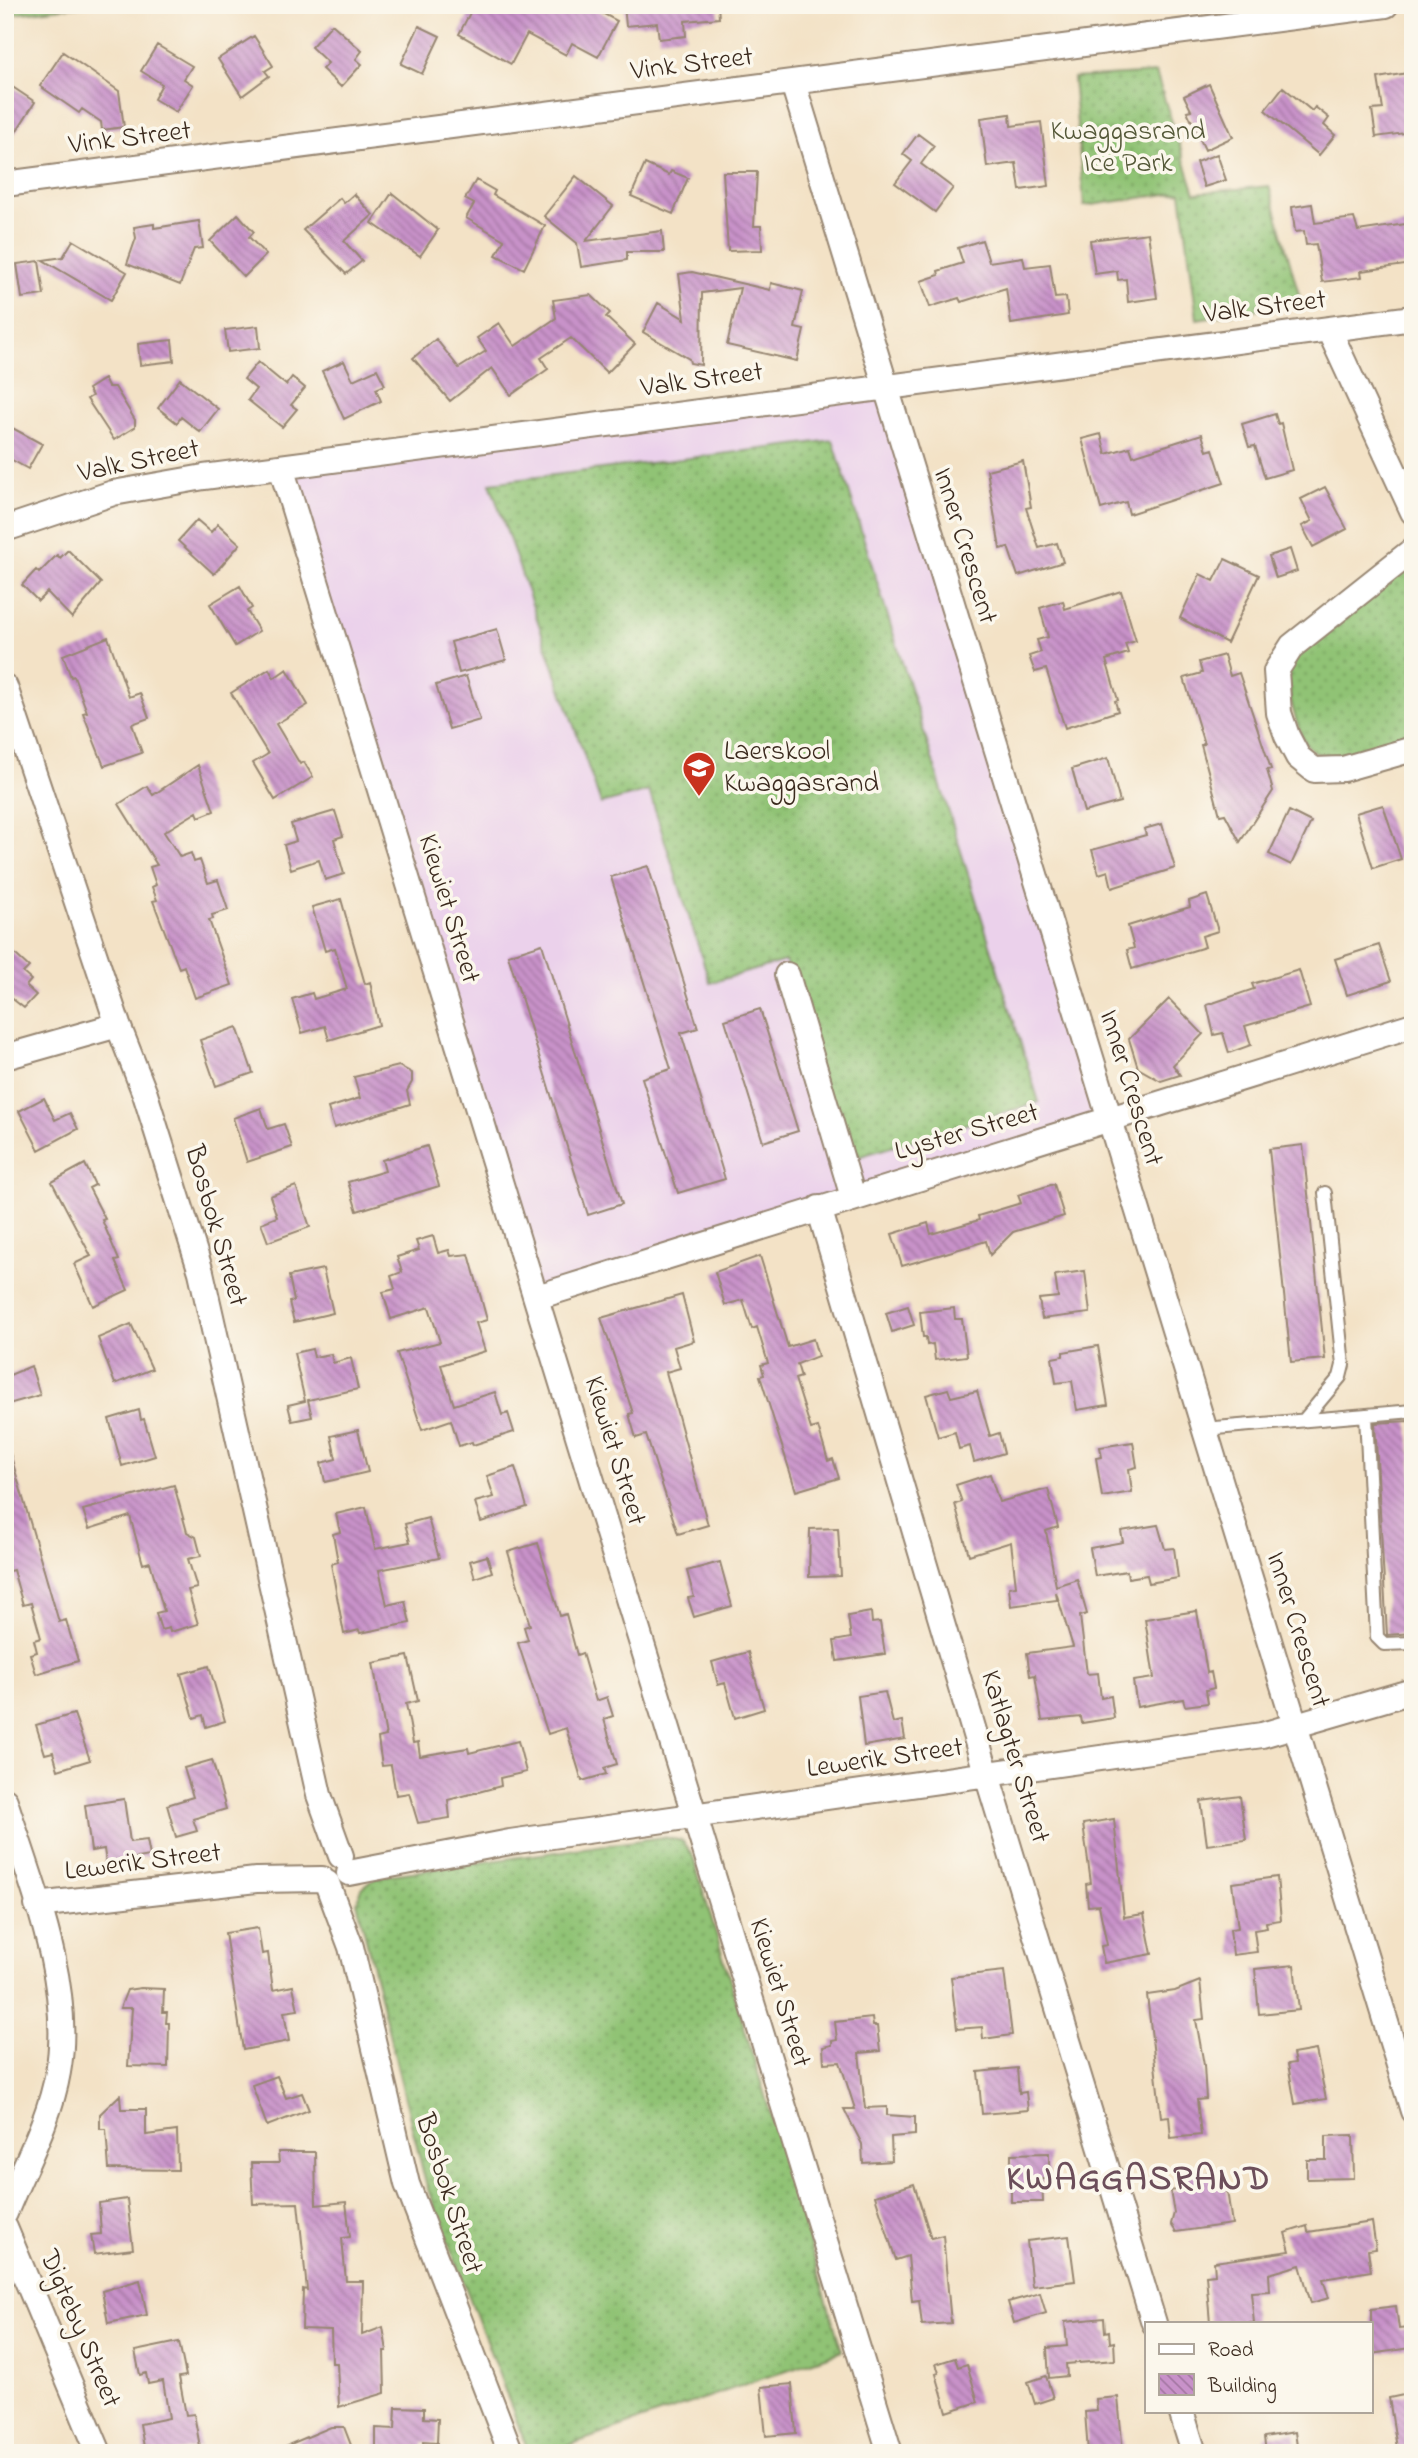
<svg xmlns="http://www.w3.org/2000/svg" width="1418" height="2458" font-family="'Indie Flower',sans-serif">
<defs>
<pattern id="grass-dots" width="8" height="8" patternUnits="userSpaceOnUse" patternTransform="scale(1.75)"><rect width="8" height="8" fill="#90c374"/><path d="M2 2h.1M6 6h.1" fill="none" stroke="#779f5f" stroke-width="1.8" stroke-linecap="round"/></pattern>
<pattern id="building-back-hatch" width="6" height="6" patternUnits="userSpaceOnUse" patternTransform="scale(1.75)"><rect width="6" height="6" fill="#c892c9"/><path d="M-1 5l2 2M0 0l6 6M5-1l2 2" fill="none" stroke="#a477a3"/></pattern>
</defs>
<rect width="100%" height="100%" fill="#fbf7ec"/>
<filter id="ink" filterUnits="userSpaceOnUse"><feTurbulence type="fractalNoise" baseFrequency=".0143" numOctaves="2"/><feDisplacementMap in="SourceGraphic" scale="14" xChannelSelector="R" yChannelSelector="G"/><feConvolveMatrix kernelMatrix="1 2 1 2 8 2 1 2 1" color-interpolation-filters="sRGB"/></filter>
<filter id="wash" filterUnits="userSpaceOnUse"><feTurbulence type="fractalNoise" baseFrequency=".00686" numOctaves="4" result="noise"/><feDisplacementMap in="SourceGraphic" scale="28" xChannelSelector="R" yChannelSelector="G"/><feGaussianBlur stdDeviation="1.57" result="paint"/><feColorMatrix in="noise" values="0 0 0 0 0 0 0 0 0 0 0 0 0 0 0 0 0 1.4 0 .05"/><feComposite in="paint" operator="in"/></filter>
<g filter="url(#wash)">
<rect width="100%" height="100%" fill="#f3e2c6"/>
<path fill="#ebd1eb" d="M889,395L1115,1125L540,1300L284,472Z"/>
<path fill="url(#grass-dots)" stroke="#667649" stroke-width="2" d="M5,5H87L5,15Z
M1156,73L1195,193L1269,186L1301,302L1197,319L1181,192L1084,206L1073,78Z
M833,440L1039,1102L848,1160L785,961L710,983L649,791L601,804L490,483Z
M1413,569V736C1391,742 1333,766 1313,751C1305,745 1300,733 1297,723C1291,703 1287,687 1287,665L1400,570Z
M663,1837L682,1841L692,1854L842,2351L546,2453H529L426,2184L357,1902L362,1888L376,1877Z"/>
<g id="blocks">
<path fill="url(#building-back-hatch)" d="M474,5L483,10L486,5H587L617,21L598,57L572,43L566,55L527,34L511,64L459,34Z
M624,5H718L719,18L685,21L686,36L659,39L657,23L626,26Z
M332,24L362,51L356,59L362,64L341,87L322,69L328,63L311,47Z
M419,26L440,36L422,74L401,64Z
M254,36L273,66L265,71L269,76L242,96L218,59Z
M157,45L192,66L184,79L193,85L176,112L154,99L162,84L141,71Z
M63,52L119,91L124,127L102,130L101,122L82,109L79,113L40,86Z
M1413,72V132L1376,137L1372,110L1383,109L1378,78Z
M5,82L35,102L5,149Z
M1209,84L1233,137L1205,150L1187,111L1191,110L1184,96Z
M1283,87L1312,111L1315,107L1329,118L1324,125L1335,135L1319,155L1265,110Z
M1010,114L1011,126L1041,122L1049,186L1020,190L1016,163L987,167L981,118Z
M918,134L934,146L921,164L953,188L935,212L895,183L912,161L903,154Z
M1217,154L1226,180L1204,187L1196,162Z
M645,164L669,175L671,171L688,178L673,214L631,196Z
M723,172H757L754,226H761L762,250L728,251Z
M576,176L613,206L586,241L662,231L664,252H627V260L581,267L577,243L544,216Z
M476,180L495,191L493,195L545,226L524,269L496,255L504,240L466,218L474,204L465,199Z
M392,193L438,230L420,256L372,223Z
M354,194L373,215L344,241L362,261L346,274L303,230L340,198L344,203Z
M1312,204L1315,223L1354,218L1358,231L1413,223V264L1361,271L1362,277L1322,282L1316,244L1306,245L1304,231L1295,232L1292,207Z
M238,214L254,232L249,237L266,255L244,277L210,241Z
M199,221L203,248L194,249L180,285L127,264L136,238L134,227L154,224V228Z
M1148,233L1157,298L1128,302L1126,279L1118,280L1117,271L1095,274L1090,240Z
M73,240L127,272L111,300L43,260L63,257Z
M982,240L989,262L1023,257L1025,267L1050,264L1055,298L1066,297L1068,315L1011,324L1006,288L961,302L959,298L930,307L921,281L939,275L938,271L963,263L958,248Z
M39,261L44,295L22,298L17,264Z
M692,272L770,290L771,283L803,291L795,328L804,330L797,361L727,345L740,288L702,293L701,365L690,363L689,359L643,332L658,303L685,319L679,274Z
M591,295L610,313L606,317L635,344L607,373L571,338L541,358L548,369L511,395L492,368L450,401L413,358L436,339L459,368L486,351L477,338L499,323L515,346L556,318L553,300Z
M258,326L260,348L228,352L225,330Z
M172,340L174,361L140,365L138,344Z
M344,361L353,380L377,369L385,385L376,389L381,401L344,419L322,371Z
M258,362L286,385L292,377L305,388L291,405L297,409L282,427L248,400L256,389L244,379Z
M104,379L108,387H115L135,420V427L114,440L87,399L92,396L88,389Z
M180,379L218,409L200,432L181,417L177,423L158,408Z
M1275,414L1278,424L1281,423L1292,470L1265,478L1255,446L1249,447L1242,424Z
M5,424L42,444L28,469L5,456Z
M1101,434L1106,454L1130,447L1133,456L1202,434L1207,451L1213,449L1224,483L1129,514L1126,502L1101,509L1082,439Z
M1023,461L1031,507L1026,508L1039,548L1057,543L1063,562L1018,576L1008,547L1000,549L987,470Z
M1325,487L1347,529L1313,547L1302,526L1312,521L1301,499Z
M197,520L211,532L218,524L240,544L214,574L178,541Z
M1290,549L1297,571L1276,578L1269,556Z
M68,550L101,583L72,618L47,592L38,601L22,585L36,570L39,573L57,555L60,558Z
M1225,559L1259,575L1227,643L1180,618L1200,574L1214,581Z
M240,586L252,608L247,611L259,631L235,646L210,604Z
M1121,591L1136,641L1125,644L1128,653L1106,660L1118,700L1115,701L1118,711L1065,728L1046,669L1035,672L1029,656L1041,652L1037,640L1048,637L1040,608L1063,601L1065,609Z
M497,629L506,660L459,673L451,642Z
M108,637L129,697L140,693L149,718L132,724L142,753L104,766L83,713L87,712L74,676L71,677L63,655Z
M1224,655L1230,676L1239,673L1271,769L1267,770L1273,791L1240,842L1225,814L1220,815L1201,745L1204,744L1184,678L1202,673L1199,662Z
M269,669L274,678L287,669L308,705L276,724L300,764L304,762L313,777L275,800L253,763L268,754L231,693Z
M466,676L480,720L449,729L436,685Z
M1108,758L1120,802L1084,812L1072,769Z
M198,765L214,811L199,817L197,812L164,832L180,857L191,853L194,862L200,860L208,883L218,880L228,910L212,915L213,919L209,920L232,985L195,998L184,966L179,968L153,901L157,900L152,887L156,885L150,867L157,865L119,804L147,786L153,795Z
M1383,805L1401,859L1373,868L1356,813Z
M335,811L343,836L334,839L344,874L325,880L319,860L291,869L284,845L296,841L291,824Z
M1289,811L1311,822L1291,865L1269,854Z
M1162,824L1175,868L1112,888L1108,871L1099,874L1092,850L1146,835L1144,829Z
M648,866L698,1028L681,1033L725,1179L678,1193L642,1078L671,1069L611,877Z
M1207,895L1218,931L1202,936L1205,947L1132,969L1127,950L1134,948L1128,926L1190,907L1189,901Z
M341,899L365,984L370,982L379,1025L329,1040L325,1026L302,1033L292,999L312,993L314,999L347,989L335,948L325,951L312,907Z
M542,944L622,1204L588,1215L508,955Z
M5,945L29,967L23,973L31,980L26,986L36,995L24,1008L5,993Z
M1379,945L1391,981L1347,995L1335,959Z
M1299,970L1310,1007L1245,1026L1251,1045L1229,1053L1223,1033L1214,1035L1207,1005L1254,989L1252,984Z
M1169,999L1203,1034L1173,1065L1180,1075L1161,1081L1138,1068L1129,1039Z
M760,1009L798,1131L763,1142L725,1020Z
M237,1027L253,1073L216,1086L200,1040Z
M399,1066L412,1073V1082L407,1091L410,1104L334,1128L328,1108L360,1098L354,1077Z
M44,1098L55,1120L70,1113L78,1129L39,1150L19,1111Z
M261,1108L268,1129L284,1124L292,1147L247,1162L233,1118Z
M1303,1145L1325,1359L1291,1362L1269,1149Z
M427,1146L439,1186L357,1211L348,1182L385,1171L382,1160Z
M85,1164L95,1185L89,1188L105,1219L102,1220L119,1260L115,1261L128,1290L93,1306L74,1264L91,1256L52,1182Z
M1054,1184L1064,1216L1013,1232L990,1255L986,1241L902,1266L892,1234L928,1223L931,1234L979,1220L978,1216L1021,1203L1018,1195Z
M296,1186L310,1227L268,1242L261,1223L277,1217L270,1196Z
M433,1236L438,1253L449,1250L451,1256L469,1254L487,1320L476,1323L485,1351L441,1365L454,1405L495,1392L502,1415L508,1413L514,1432L473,1445L472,1442L459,1446L451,1420L422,1430L397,1353L440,1342L429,1307L391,1319L383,1292L395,1289L391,1276L402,1272L397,1257L419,1250L416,1241Z
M760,1256L788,1347L813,1339L818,1356L797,1364L801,1377L795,1379L811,1429L818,1427L828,1461L833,1459L839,1478L796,1491L760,1376L764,1375L761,1365L768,1363L757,1327L752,1329L743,1300L725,1305L715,1272Z
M323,1269L333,1313L294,1322L289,1302L294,1301L289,1276Z
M1085,1271L1090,1313L1042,1319L1039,1299L1058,1297L1055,1275Z
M682,1295L694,1341L674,1347L680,1368L666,1372L708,1525L678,1534L646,1435L636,1438L629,1414L633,1413L601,1318Z
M908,1306L914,1325L892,1332L886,1313Z
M954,1308L955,1319H962L967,1356L935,1360L933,1344L927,1345L926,1337H923L920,1312Z
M131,1324L152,1369L115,1384L98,1338Z
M1098,1346L1108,1405L1077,1410L1072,1381L1056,1383L1052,1358L1063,1356V1352Z
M312,1349L314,1357L331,1354L333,1363L351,1358L358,1389L308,1400L312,1417L292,1421L288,1405L305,1401L294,1353Z
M31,1366L40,1395L5,1405V1377Z
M948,1389L951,1397L977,1391L990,1436L999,1433L1004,1453L974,1462L970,1446L959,1449L955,1432L938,1437L926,1395Z
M139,1410L141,1420L144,1419L155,1456L122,1466L109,1419Z
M1409,1421L1413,1492V1633L1387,1635L1375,1423Z
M358,1430L368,1472L325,1482L321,1463L336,1459L331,1436Z
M1133,1442L1137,1467L1129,1469L1132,1492L1102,1497L1096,1458L1102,1457L1100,1447Z
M10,1453L59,1622L66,1620L78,1661L36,1674L30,1654L37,1652L34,1640L41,1638L31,1603L23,1605L13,1570L5,1572V1454Z
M515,1467L527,1507L481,1522L475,1502L494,1497L487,1476Z
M990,1474L999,1502L1048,1489L1058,1527L1046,1531L1056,1586L1077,1579L1087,1614L1080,1616L1087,1674L1098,1673L1101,1698L1111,1696L1114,1718L1082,1723L1081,1717L1042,1721L1035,1675L1030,1676L1027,1653L1073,1647L1056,1592L1057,1600L1011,1606L1009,1587L1016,1586L1011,1542L969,1555L955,1504L962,1502L956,1485Z
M174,1485L187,1532L196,1537L201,1556L188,1559L197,1588L188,1590L198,1624L170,1632L169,1628L161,1630L156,1613L164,1611L150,1562L143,1564L130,1516L89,1529L83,1510Z
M366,1507L375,1549L410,1542L405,1524L428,1518L439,1558L379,1570L387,1605L405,1601L410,1623L360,1633L359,1630L344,1634L331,1564L338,1562L333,1534L340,1532L336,1514Z
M1158,1525L1165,1549L1174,1548L1178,1578L1149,1583L1147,1575L1128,1578L1127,1571L1095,1576L1090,1548L1123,1542L1121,1531Z
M838,1528L841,1576L809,1577L810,1529Z
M538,1543L560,1616L566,1614L577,1655L582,1653L596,1701L607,1697L613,1716L604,1719L617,1764L604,1768L606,1774L582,1781L566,1728L548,1734L518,1643L528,1640L524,1627L530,1625L508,1552Z
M487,1556L492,1572L475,1578L470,1561Z
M720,1562L732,1606L694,1617L688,1598L694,1597L687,1571Z
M1197,1611L1207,1673L1211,1672L1214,1688L1206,1690L1208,1703L1185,1706L1183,1699L1137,1707L1133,1681L1154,1678L1145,1619Z
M871,1612L872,1623L880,1622L885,1654L837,1661L834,1641L851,1638L848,1616Z
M748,1652L764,1709L735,1718L725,1683L718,1685L712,1662Z
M408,1656L418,1701L406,1704L413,1743L418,1742L420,1756L468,1748L469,1753L518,1741L526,1772L500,1778L501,1786L448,1800L450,1818L418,1823L409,1793L396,1795L391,1765L382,1766L378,1738L386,1736L373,1663Z
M209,1666L225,1721L206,1727L203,1715L194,1718L181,1674Z
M885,1692L893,1723L902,1721L905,1739L864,1746L858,1696Z
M74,1714L90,1760L58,1770L53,1752L45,1754L36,1725Z
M212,1760L226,1809L193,1819L197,1831L176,1837L167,1805L193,1797L184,1768Z
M1240,1796L1246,1840L1207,1845L1201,1801Z
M124,1799L130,1842L147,1840L150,1856L106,1863L104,1849L91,1851L85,1805Z
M1114,1819L1124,1917L1144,1914L1152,1954L1104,1963L1101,1946L1107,1945L1099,1905L1088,1906L1086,1884L1091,1883L1083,1824Z
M1277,1877L1281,1920L1266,1922L1267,1928L1254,1930L1257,1952L1233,1955L1230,1929L1238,1928L1232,1883Z
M258,1928L262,1954L268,1953L273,1990L293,1986L298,2010L284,2012L289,2041L243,2050L225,1933Z
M1294,1965L1299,2010L1259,2014L1255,1969Z
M1004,1971L1012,2035L983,2039L982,2027L957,2029L951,1977Z
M1200,1981L1204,2019L1196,2020L1204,2065L1206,2099L1197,2100L1201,2135L1171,2138L1169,2116L1161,2117L1147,1995L1175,1991Z
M141,1988L164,1989L163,2012H167L166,2023H169L168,2067L128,2066L132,2008H120L127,1990Z
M872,2018L873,2026H877L880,2051L859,2053L865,2108L887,2107V2115L915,2117V2135L891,2137L892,2161L863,2163L862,2144L844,2109H855L840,2062L824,2063L823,2047L832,2045V2041L837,2040L835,2022Z
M1316,2050L1326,2099L1295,2104L1288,2064L1295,2063L1293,2054Z
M1017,2068L1019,2093L1026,2092L1028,2110L982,2114L978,2072Z
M277,2076L286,2098L302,2093L309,2110L267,2126L252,2085Z
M120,2095L121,2109H146V2135L177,2131L178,2170L109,2169L106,2129H100V2114Z
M1353,2135L1354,2178L1307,2179V2160H1326V2136Z
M278,2152H315L316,2205L346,2202L350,2237L342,2238L346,2281H363L362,2335L383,2327L387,2351H384L385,2393L339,2407L337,2363H332L331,2330L302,2329L303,2289L307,2290L298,2203L253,2204L251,2163H279Z
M1049,2153V2179H1042L1043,2202H1011V2154Z
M1224,2170L1232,2224L1176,2232L1171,2224L1174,2213L1170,2191L1182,2189L1180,2177Z
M914,2184L931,2238L943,2235L951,2323L922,2325L919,2300L912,2301L908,2256L896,2260L875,2196Z
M127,2199L133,2249L94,2254L91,2235L101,2234L99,2203Z
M1372,2222L1376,2249L1368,2250L1371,2271L1323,2279L1329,2298L1311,2303L1300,2265L1269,2274L1270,2291L1251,2292L1254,2323H1210L1206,2275L1215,2274L1214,2262L1290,2251L1285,2233L1307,2226L1308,2232Z
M1069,2236L1075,2281L1032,2286L1027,2241Z
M140,2280L147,2315L108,2323L102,2291Z
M1040,2293L1046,2313L1014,2323L1008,2302Z
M1396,2306L1399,2329L1408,2328L1410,2348L1371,2354V2309Z
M1104,2318L1105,2332L1109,2331L1110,2343L1114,2342L1115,2360L1066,2364L1067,2376L1049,2378L1047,2348L1067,2346L1065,2322Z
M179,2342L186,2376L179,2377L186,2415L194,2414L200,2447L171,2453H145L140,2424L169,2418L163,2381L148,2384L146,2373L140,2375L135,2351Z
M955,2358L958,2367L967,2364L978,2402L947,2412L936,2374L939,2373L936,2364Z
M1046,2376L1053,2398L1035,2404L1028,2382Z
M792,2384L796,2433L766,2436L761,2387Z
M1413,2393V2445L1397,2448L1389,2398Z
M1118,2397L1123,2453H1088L1085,2412L1097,2411L1096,2399Z
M396,2407L424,2408V2418L438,2419L437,2443L423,2442V2451L376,2450V2428L395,2429Z
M331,2427H344L354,2453H269Z
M1295,2432L1298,2453H1266L1264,2437Z"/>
</g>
</g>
<g filter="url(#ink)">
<use href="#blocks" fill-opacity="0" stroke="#978672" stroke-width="2"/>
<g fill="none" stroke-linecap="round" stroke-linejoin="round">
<defs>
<path id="service" d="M1366,1415L1377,1637L1384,1644L1413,1643
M1304,1420L1340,1377L1343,1365L1325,1193
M1204,1429L1413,1411"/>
<path id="minor" d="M793,83L1413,2111
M5,184L1386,5
M1329,330L1413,512
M281,467L890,2453
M5,529L113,493L204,477L1413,318
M1413,550L1292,646L1276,671L1279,713L1287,736L1298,757L1314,770L1343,769L1413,749
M5,687L118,1025L145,1094L201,1272L319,1795L341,1856
M787,975L853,1197
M5,1057L118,1025
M819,1208L987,1775L1154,2323
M537,1297C829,1205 1122,1118 1413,1025
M5,1801C31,1883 74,1986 58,2072C50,2120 23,2168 5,2213
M349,1873L510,1842L1262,1735L1413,1691
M327,1883L351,1947L407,2184L511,2453
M37,1905L256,1880L322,1879
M5,2228L99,2453
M1181,2411L1194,2453"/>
</defs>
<use href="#service" stroke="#978672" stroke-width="16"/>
<use href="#minor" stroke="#978672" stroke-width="28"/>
<use href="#service" stroke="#fff" stroke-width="12"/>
<use href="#minor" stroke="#fff" stroke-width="24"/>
</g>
</g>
<defs>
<symbol id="school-pin" viewBox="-11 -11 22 30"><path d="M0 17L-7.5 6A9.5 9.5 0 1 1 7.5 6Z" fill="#c8321e" stroke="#fbf7ec"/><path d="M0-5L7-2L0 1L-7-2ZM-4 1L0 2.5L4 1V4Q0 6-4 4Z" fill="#fff"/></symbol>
</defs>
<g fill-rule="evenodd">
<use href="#school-pin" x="680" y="749" width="38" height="52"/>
</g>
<g text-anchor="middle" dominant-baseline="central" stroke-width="7" stroke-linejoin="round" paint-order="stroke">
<g font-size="28" fill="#3b2a1e" stroke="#fbf7ec">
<text transform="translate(692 65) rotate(-7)">Vink Street</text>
<text transform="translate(130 139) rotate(-7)">Vink Street</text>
<text transform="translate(1265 308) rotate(-7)">Valk Street</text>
<text transform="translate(702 381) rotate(-8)">Valk Street</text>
<text transform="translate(139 462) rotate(-12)">Valk Street</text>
<text transform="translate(964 546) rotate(73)">Inner Crescent</text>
<text transform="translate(448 909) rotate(73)">Kiewiet Street</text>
<text transform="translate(1130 1088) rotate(73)">Inner Crescent</text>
<text transform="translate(967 1133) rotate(-16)">Lyster Street</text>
<text transform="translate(215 1226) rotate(74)">Bosbok Street</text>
<text transform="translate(614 1451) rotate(73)">Kiewiet Street</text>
<text transform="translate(1297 1630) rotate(73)">Inner Crescent</text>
<text transform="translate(1014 1757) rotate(73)">Katlagter Street</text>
<text transform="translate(885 1759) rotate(-8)">Lewerik Street</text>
<text transform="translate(143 1863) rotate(-7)">Lewerik Street</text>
<text transform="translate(779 1993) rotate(73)">Kiewiet Street</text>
<text transform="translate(448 2194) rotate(72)">Bosbok Street</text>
<text transform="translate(79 2329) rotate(67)">Digteby Street</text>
</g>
<g font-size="28" fill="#545838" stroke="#fbf7ec">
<text x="1128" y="132">Kwaggasrand<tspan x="1128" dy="32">Ice Park</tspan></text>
</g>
<g font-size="28" fill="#3b2a1e" stroke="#fbf7ec" text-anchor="start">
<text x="724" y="752">Laerskool<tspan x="724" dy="32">Kwaggasrand</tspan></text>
</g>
<g font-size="35" font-weight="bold" letter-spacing="2" fill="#6c4e5a" stroke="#fbf7ec">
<text x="1139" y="2180">KWAGGASRAND</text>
</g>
</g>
<rect width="1418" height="2458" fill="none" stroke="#fbf7ec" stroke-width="28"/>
<rect x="1145" y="2322" width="228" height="91" fill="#fbf7ec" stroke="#aea59a" stroke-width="2"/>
<rect x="1159" y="2344" width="35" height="10" fill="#ffffff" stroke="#aea59a" stroke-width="2"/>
<text x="1208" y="2356" font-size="21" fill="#3b2a1e">Road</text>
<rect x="1159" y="2374" width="35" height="21" fill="url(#building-back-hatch)" stroke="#aea59a" stroke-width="2"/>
<text x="1208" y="2392" font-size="21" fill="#3b2a1e">Building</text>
</svg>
